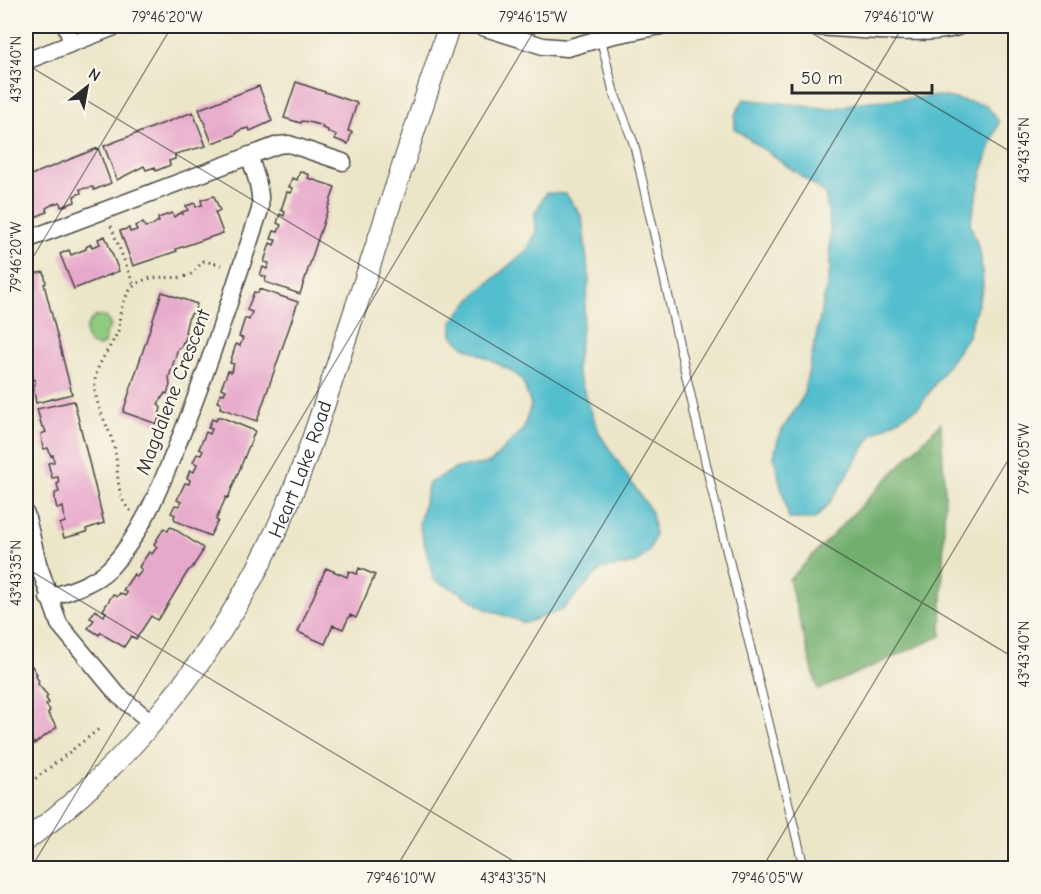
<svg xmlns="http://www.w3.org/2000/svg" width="1041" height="894" font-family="'Comic Neue',sans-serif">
<rect width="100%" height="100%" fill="#fbf7ec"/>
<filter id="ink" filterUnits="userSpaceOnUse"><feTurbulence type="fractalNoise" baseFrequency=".0167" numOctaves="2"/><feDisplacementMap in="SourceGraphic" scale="12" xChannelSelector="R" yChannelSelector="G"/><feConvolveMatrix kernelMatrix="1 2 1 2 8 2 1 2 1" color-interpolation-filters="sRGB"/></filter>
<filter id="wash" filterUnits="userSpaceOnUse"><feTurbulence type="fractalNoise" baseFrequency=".008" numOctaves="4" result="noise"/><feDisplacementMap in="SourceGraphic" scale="24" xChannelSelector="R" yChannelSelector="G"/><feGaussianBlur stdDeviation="1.35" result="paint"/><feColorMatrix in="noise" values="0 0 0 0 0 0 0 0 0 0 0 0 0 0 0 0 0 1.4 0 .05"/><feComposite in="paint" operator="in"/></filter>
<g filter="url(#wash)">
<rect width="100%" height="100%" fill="#ece6c9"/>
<path fill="#8ecb80" stroke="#5c7b56" stroke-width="1.5" d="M97,316L106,317L111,326L105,334V343L98,347L89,343C83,332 86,322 97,316Z"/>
<path fill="#72af6e" stroke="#4e6d4c" stroke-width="1.5" d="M941,423L945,494L941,636L818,690L789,580Z"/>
<path fill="#53bece" stroke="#3f747c" stroke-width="1.5" d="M940,96L986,105L999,122L985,162L970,223L981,256L983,287L968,336L919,407L872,435L831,501L815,519H789L774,457L779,435L803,397L830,271V226L825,193L735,129V115L744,99L833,109L859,102Z
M546,193L566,194L582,217L589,279L576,369L600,435L652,513L655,536L649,551L636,563L601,569L562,610L525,623L486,609L458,591L434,580L419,524L429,483L457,468L490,463L523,430L531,405L522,379L506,368L463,346L452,335V321L477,293L527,250L536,232L535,213Z"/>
<g id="blocks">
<path fill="#e7a9cb" d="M296,82L357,103L348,131L352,132L348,144L335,139L336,135L328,132V130L322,128L323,126L309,122L302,121L301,123L284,118Z
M259,86L272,121L250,131L249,128L240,130L235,135L212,143L199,109Z
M193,112L206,146L175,154V159L169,161L170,165L156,171L155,167L146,170L144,166L117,180L104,146Z
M98,148L111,183L94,190L93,187L80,189L81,193L74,196L75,202L61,207L60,202L53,204L46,208L47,212L33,218L31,214L26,216V177Z
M300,171L309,175L308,178L335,187L300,294L265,282L266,277L260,275L263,267L267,269L269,263L264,262L270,243L274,245L276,240L271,239L274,231L278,232L281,225L277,223L280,214L284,216L285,212L281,210L287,192L291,193L293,188L289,187L292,178L297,180Z
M214,196L220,211L215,212L223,233L176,249L177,251L133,266L120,231L129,228L130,232L137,230L135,226L143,223L145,227L151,226L158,221L159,223L158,218L172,213L174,217L180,213L183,214L182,212L188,210L186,206L195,203L196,207L202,205L201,200Z
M105,236L119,271L74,289L60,254L69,250L71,255L86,249V247L91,244L92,247L100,244L98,239Z
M44,272L46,283L44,284L72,394L36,403L33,385L35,384L34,379H28L27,373H26V364L28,363V358L26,348V275Z
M259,289L298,302L257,421L220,408L221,403L217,402L221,393L224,394L226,390L221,388L228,371L231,372L234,364L230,363L236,344L240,346L243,338L239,337L245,318L249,320L252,312L247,310L254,292L258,293Z
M162,292L197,304L194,313H192L188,319L185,332L187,333L184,343L183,342L181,347L178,348L169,377L170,385L167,394L165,393L158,404L161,408L157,424L123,412Z
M74,401L104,523L86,529L87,532L64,538L60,524L65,522L64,513L63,507L57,509L55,500V493L59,492L57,484L59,483L58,477L52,478L48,463L54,462L53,455L51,456L48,448L43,449L41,434L46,432L44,427H42L37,409Z
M217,417H221L255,431L228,498L226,497L216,520L218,521L210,536L176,521L174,518L175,515L171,513L175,505L179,506L181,502L177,500L185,483L189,484L190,480L187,478L190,470L194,472L197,464L193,462L197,454L201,455L203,451L199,449L206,432L210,434L212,429L208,428L212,419L216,421Z
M170,527L173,528L203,548L201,554L192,568L188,571L162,614L157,620L151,616L136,639L131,636L124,647L105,636L101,632L99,635L88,628L94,620L90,618L95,610L104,616L106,612L103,610L113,594L117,597L120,593L125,596L127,593L123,590L134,574L137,577L142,570L139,567L149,552L152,554L157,547L154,544L164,528L168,531Z
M326,568L347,577L349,571L357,574L359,568L375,575L356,618L350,615L343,629L333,625L325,644L298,632Z
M26,657L37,674L35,675L39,681L38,684L48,696L46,698L49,703L46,705L50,710L48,714L57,727L34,744L33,742L26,746Z"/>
</g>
</g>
<g filter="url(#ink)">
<use href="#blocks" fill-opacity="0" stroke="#484743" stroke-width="1.5"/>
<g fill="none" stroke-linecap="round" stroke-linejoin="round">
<defs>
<path id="service" d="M601,39L613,90L634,144L711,486L804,868"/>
<path id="minor" d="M66,26L72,43
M479,26L543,46L567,48L610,36L661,26
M806,26C833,28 941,38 959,26
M26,61L117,26
M26,240L278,145L289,144L343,162
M26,514L38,563L59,624L118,695L151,722
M48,598C69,591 94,584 110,568C141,535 159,490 176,448C208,371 233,290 260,210C262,190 255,174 249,155"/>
<g id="tertiary">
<path id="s1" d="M26,840C127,766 211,662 267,550C305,473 329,388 356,307C387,213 418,119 449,26"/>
</g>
</defs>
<use href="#service" stroke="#484743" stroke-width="10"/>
<use href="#minor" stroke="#484743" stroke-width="19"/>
<use href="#tertiary" stroke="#484743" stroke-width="23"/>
<path stroke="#484743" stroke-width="3" stroke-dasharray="1.5 4.5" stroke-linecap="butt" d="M111,226L134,286
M131,511C115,498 119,470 115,451C111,428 93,406 95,382C96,361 113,347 119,328C120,324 119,319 120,315C121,306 127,292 134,286C153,270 176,283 191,274C195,271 199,265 204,261L225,266
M26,786L99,729"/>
<use href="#service" stroke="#fff" stroke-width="8"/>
<use href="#minor" stroke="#fff" stroke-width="16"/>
<use href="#tertiary" stroke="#fff" stroke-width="21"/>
</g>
</g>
<path fill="none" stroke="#2b2b2b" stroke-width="1.5" stroke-opacity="0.45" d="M800,26L1016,155M26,64L1016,659M26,269L172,26M26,568L525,868M31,868L537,26M396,868L903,26M762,868L1016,447"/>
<g text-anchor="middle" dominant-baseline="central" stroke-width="4.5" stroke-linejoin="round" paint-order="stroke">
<g font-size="20" fill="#2b2b2b" stroke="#fbf7ec">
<text transform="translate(173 392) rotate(-69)">Magdalene Crescent</text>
<text stroke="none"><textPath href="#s1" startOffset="468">Heart Lake Road</textPath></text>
</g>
</g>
<rect width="1041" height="894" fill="none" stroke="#fbf7ec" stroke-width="66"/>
<g transform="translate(87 87) rotate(31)" stroke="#fbf7ec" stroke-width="4.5" paint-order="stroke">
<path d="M0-4.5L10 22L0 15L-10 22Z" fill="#2b2b2b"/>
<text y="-9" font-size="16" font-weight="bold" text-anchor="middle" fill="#2b2b2b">N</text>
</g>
<path d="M792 84v9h140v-9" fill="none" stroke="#2b2b2b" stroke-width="3"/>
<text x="801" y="84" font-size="18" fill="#2b2b2b" stroke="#fbf7ec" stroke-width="4.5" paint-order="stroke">50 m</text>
<rect x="33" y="33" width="975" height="828" fill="none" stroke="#2b2b2b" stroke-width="2"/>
<g font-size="15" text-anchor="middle" fill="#2b2b2b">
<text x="167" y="22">79°46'20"W</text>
<text x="533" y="22">79°46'15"W</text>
<text x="899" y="22">79°46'10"W</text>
<text transform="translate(16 69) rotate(-90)" y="5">43°43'40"N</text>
<text transform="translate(1024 150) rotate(-90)" y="5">43°43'45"N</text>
<text transform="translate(16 257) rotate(-90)" y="5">79°46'20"W</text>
<text transform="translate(1024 459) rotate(-90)" y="5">79°46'05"W</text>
<text transform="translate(16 573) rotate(-90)" y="5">43°43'35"N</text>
<text transform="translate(1024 654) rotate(-90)" y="5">43°43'40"N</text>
<text x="401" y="883">79°46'10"W</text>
<text x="513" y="883">43°43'35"N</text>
<text x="767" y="883">79°46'05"W</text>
</g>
</svg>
